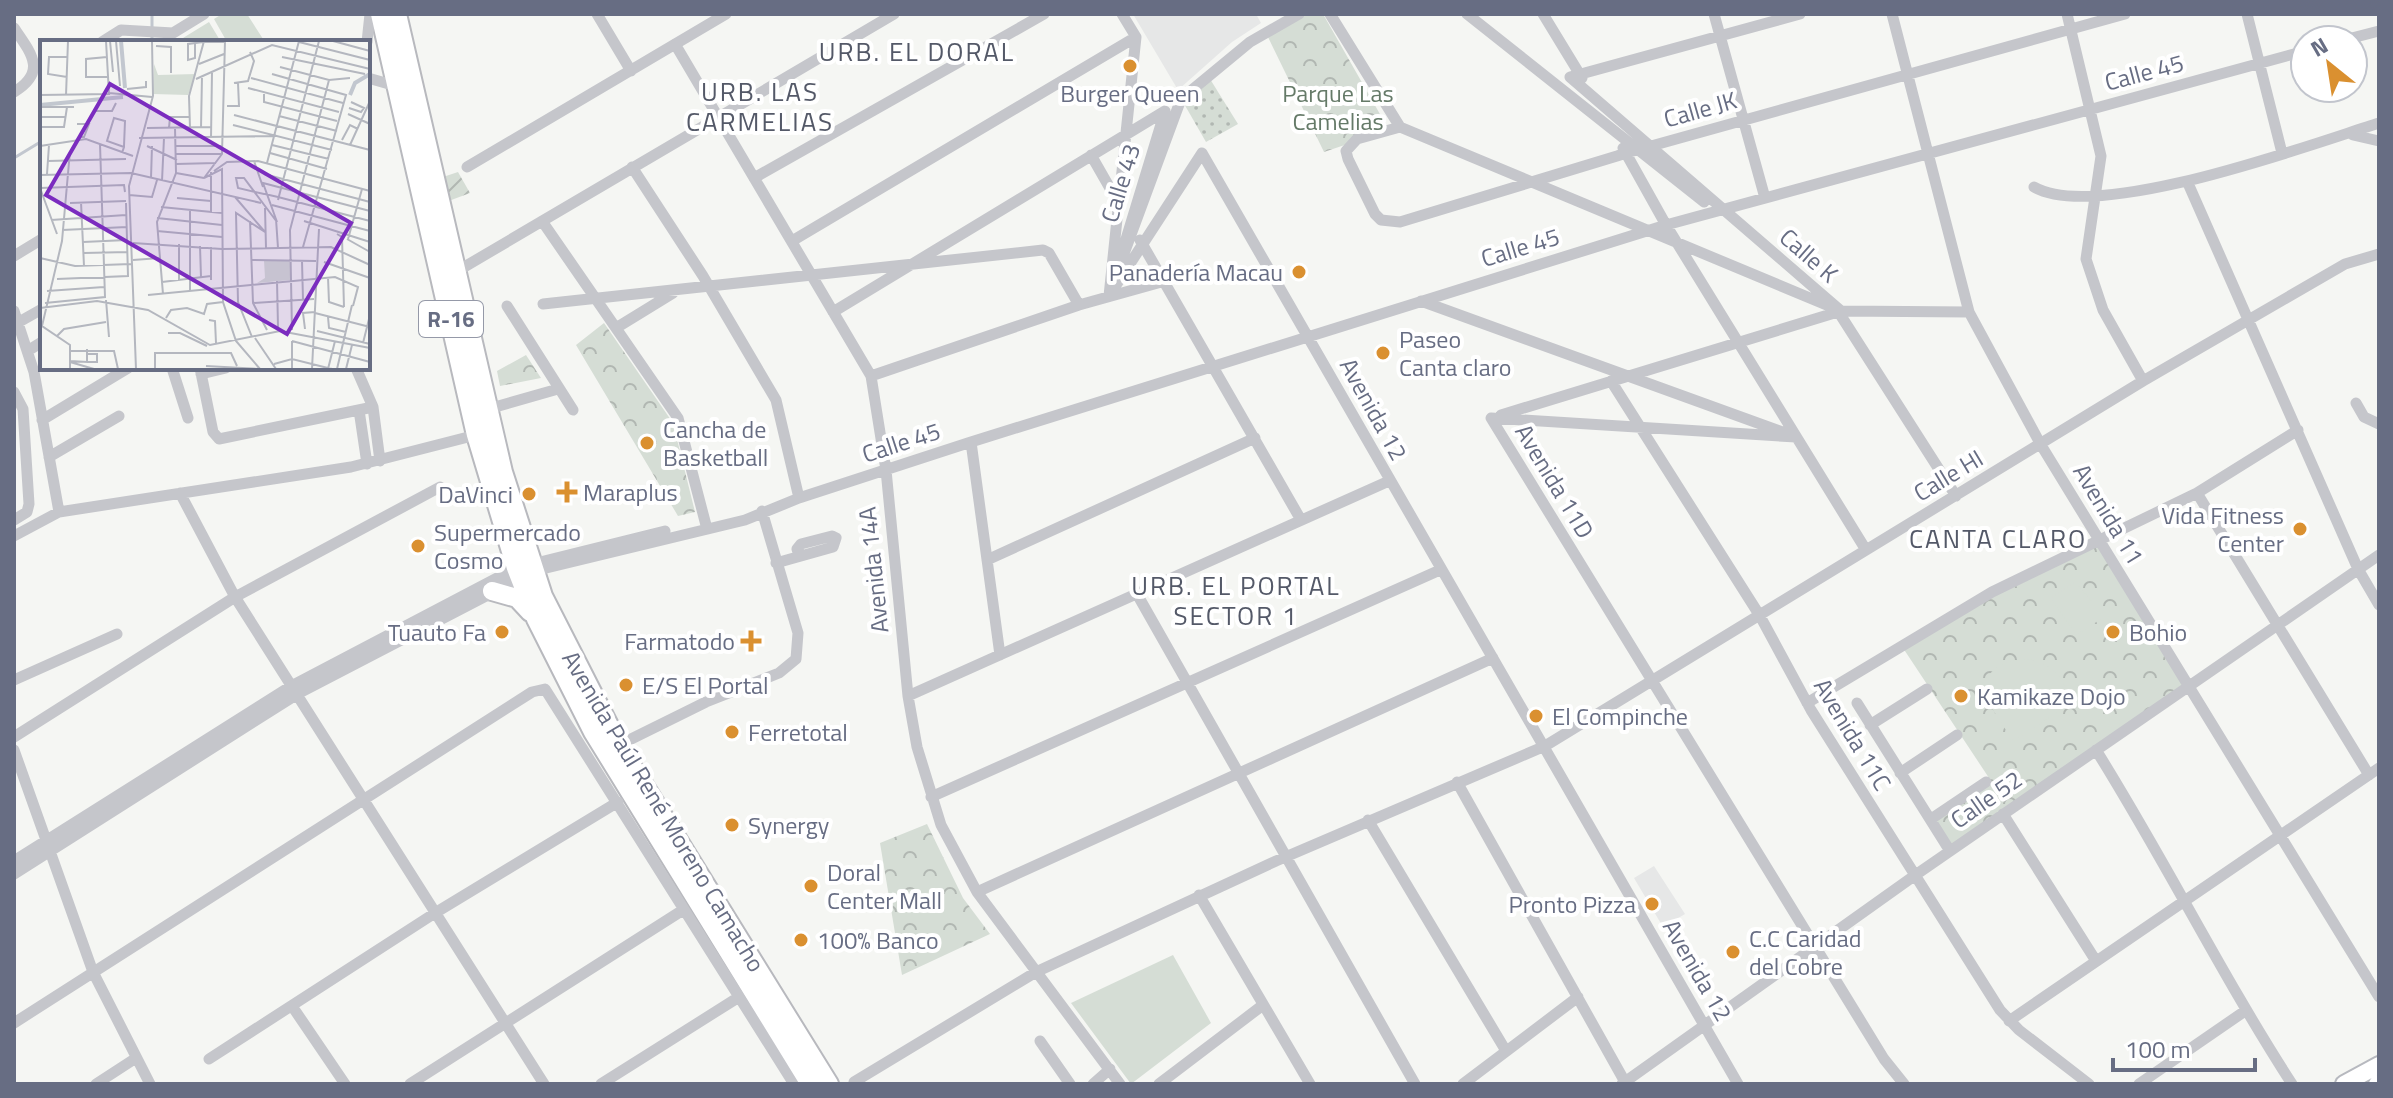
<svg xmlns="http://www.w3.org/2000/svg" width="2393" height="1098" font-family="'Titillium Web',sans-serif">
<defs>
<pattern id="grass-dots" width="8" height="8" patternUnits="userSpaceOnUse" patternTransform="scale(2)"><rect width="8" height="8" fill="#d5ddd5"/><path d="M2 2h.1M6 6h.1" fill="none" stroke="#b1b7b2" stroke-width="1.8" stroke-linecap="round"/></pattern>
<pattern id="park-crowns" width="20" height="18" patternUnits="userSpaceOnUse" patternTransform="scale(2)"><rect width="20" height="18" fill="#d5ddd5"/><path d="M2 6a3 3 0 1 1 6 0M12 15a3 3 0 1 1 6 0" fill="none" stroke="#b1b7b2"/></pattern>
<pattern id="garden-furrows" width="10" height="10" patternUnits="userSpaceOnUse" patternTransform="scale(2)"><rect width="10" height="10" fill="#d5ddd5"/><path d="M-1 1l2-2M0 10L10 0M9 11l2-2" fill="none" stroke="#b1b7b2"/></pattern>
</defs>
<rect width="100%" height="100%" fill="#f5f6f3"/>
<path fill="#e6e7e7" d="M1133,14H1256L1261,23L1232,42L1178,90Z
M1654,866L1685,914L1663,927L1634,878Z"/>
<path fill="url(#grass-dots)" d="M1210,79L1238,124L1206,142L1183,102Z"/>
<path fill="url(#park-crowns)" d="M1299,14H1323L1389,130L1324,152L1266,33Z
M604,323L673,423L695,512L678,516L576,345Z
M526,355L541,378L500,386L497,371Z
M2100,544L2185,687L1950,848L1933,820L1991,781L1903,648L1994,594Z
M927,824L963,898L990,934L902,975L880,843Z"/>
<path fill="url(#garden-furrows)" d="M458,172L470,193L446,202L440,178Z"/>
<path fill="#d5ddd5" d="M222,14H247L265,42H227L214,19Z
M209,22L221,42H185L183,38Z
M2075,582L2095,605L2093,607L2101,619L2076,635L2051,598Z
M2027,659C2052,663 2067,679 2069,705L2013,741L1980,690C1989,669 2003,660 2027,659Z
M1173,955L1211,1023L1131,1084L1071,1003Z"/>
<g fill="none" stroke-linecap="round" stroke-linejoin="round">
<path stroke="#c2c7cf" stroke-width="3" d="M152,14V42
M14,158L42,141"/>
<defs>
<path id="secondary" d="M2344,1084L2379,1065
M2377,1084L2379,1083"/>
<path id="primary" d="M380,14L476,435L516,568L536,619L593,732L810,1084
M397,14L503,472L543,596L619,745L829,1084
M492,591L517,598L530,612"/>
</defs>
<use href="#secondary" stroke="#b7b9bf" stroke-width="20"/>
<use href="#primary" stroke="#b8b9be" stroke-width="22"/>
<path stroke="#c5c6cb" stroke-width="11" d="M597,14L631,71
M1122,14L1136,37L1109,296L1202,153L1738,1084
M1330,14L1400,127
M1467,14L1704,202
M1543,14L1582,78
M1714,14L1765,198
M1800,14L1570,77L1841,311L1400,127L1357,139L1346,151L1348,159L1375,214L1381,220L1400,222L1617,156L1626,153L2125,14
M1892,14L1969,312L2041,445L2379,997
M2067,14L2101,156L2086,259L2103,310L2143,381
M2247,14L2282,153
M14,28C32,54 47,72 14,92
M2344,40L2379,31
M102,42L121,30L173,33L204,14
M367,42L370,14
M675,44L871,376L886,470L908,696L917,747L941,825L977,892L1120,1084
M368,78L396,86
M2353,135L2379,141
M1623,148L1666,225L1866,550
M1091,155L1119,204
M467,167L726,14
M632,167L703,276L776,400L799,498
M754,178L1044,14
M2187,181L2358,569L2379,605
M2034,187C2097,223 2309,145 2379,123
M542,221L678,418L707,529
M1140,240L1301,520
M792,241L1136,37
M14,256L42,239
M454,273L894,14
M1115,278L1181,99L1250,42L1299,14
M1421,301L1796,437L1491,418L1884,1059L1904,1084
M543,304L1043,250L1049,253L1079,305
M507,306L573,410
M1836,308L1956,496
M14,311L34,372L59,512
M833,312L1165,111L1116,272
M19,322L42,309
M616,328L673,293
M29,350L42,342
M172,368L188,418
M200,368L213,432L219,439L373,407
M356,368L373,407L380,461
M201,374L226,368
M871,376L1079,305L1165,281
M1611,381L1760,616L1811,710L2000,1010L2019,1030L2089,1084
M14,392L23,409L29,504L27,512L14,520
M2356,403L2364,417L2379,424
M488,409L558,389
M359,410L367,464
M1501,415L1841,311L1969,312
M42,420L128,368
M971,442L1000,655
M49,457L119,416
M180,493L235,597L544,1084
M2197,493L2369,775
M14,536L59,512L351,467L476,435
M987,560L1255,438
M776,563L833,547L836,538L832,536L801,544L797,549L799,556
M1137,594L1415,1084
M14,680L117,634
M908,696L1389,481
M1807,703L1992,592L2197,493L2298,430
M1857,703L1950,851
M1870,725L1927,689
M14,737L235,597L440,487
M619,745L706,702L779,673L796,659L798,633L762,511
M14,750L93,972L150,1084
M2096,750C2165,860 2222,976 2292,1084
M1900,773L1957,735
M1457,782L1625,1082
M931,797L1440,570
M2003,814L2096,961
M1931,819L1986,782
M1368,820L1506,1051
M14,861L293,685L516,568L665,531
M14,874L299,693L534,571L745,520L799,498L971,442L1666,225L2305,51
M977,892L1493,658
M1199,895L1310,1084
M292,1006L345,1084
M2009,1021L2379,768
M14,1023L532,692L545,689L794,1084
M1040,1041L1070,1084
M209,1059L435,913L618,802
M854,1082L1036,972L1276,861L1545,746L2143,381L2345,264L2379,254
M96,1084L136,1058
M410,1084L683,910
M601,1084L739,997
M1093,1084L1110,1069
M1159,1084L1263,1005
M1463,1084L1578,997
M1622,1084L1914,876L2379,555
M2139,1084L2245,1011"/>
<use href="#secondary" stroke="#fff" stroke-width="16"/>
<use href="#primary" stroke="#fff" stroke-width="18"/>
</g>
<g fill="#da9030" stroke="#fff" stroke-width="3">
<circle cx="1130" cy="66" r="8"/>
<circle cx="1299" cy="272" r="8"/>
<circle cx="1383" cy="353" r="8"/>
<circle cx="647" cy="443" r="8"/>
<path d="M563 480h8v8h8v8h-8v8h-8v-8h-8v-8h8z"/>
<circle cx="529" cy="494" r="8"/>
<circle cx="2300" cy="529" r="8"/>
<circle cx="418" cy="546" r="8"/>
<circle cx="502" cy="632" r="8"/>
<circle cx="2113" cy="632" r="8"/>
<path d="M747 629h8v8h8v8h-8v8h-8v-8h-8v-8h8z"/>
<circle cx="626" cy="685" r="8"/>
<circle cx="1961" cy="696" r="8"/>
<circle cx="1536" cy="716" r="8"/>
<circle cx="732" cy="732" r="8"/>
<circle cx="732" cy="825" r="8"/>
<circle cx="811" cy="886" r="8"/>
<circle cx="1652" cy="904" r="8"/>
<circle cx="801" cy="940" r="8"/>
<circle cx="1733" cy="952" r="8"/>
</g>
<g text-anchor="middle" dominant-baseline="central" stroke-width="8" stroke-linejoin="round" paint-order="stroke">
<rect fill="#fff" stroke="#9599a8" stroke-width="2" x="419" y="301" width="64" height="36" rx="6"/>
<g font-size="22" font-weight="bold" fill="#676d83">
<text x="451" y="319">R-16</text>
</g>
<g font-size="24" fill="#676d83" stroke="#fff">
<text transform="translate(2144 72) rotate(-15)">Calle 45</text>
<text transform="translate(1700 109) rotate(-16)">Calle JK</text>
<text transform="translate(1120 183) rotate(-73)">Calle 43</text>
<text transform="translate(1520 247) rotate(-17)">Calle 45</text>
<text transform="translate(1809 255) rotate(41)">Calle K</text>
<text transform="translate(1374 409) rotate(61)">Avenida 12</text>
<text transform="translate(901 442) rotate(-18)">Calle 45</text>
<text transform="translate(1948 475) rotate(-31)">Calle HI</text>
<text transform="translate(1555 481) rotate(59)">Avenida 11D</text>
<text transform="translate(2109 514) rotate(59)">Avenida 11</text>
<text transform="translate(873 570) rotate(-96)">Avenida 14A</text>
<text transform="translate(1853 734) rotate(59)">Avenida 11C</text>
<text transform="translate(1986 799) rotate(-35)">Calle 52</text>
<text transform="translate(664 811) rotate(59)">Avenida Paúl René Moreno Camacho</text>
<text transform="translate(1698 970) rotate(60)">Avenida 12</text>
</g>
<g font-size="24" fill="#676d83" stroke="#fff" text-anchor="start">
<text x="1130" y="93" text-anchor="middle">Burger Queen</text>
<text x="1283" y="272" text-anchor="end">Panadería Macau</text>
<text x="1399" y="339">Paseo<tspan x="1399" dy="28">Canta claro</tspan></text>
<text x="663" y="429">Cancha de<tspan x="663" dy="28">Basketball</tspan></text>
<text x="583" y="492">Maraplus</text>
<text x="513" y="494" text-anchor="end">DaVinci</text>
<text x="2284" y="515" text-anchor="end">Vida Fitness<tspan x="2284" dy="28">Center</tspan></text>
<text x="434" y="532">Supermercado<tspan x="434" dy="28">Cosmo</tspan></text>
<text x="486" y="632" text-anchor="end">Tuauto Fa</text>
<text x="2129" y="632">Bohio</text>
<text x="735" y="641" text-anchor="end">Farmatodo</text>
<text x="642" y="685">E/S El Portal</text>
<text x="1977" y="696">Kamikaze Dojo</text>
<text x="1552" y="716">El Compinche</text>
<text x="748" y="732">Ferretotal</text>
<text x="748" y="825">Synergy</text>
<text x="827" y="872">Doral<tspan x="827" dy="28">Center Mall</tspan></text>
<text x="1636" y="904" text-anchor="end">Pronto Pizza</text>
<text x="1749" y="938">C.C Caridad<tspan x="1749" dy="28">del Cobre</tspan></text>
<text x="817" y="940">100% Banco</text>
</g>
<g font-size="24" fill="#657a68" stroke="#fff">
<text x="1338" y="93">Parque Las<tspan x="1338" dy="28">Camelias</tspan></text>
</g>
<g font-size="26" letter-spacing="2" fill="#545968" stroke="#fff">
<text x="917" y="51">URB. EL DORAL</text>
<text x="760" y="91">URB. LAS<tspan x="760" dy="30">CARMELIAS</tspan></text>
<text x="1998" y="538">CANTA CLARO</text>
<text x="1236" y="585">URB. EL PORTAL<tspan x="1236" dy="30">SECTOR 1</tspan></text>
</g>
</g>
<g transform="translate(40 40)">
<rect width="330" height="330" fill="#f5f6f3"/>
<path d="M114,24L118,35L156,34L148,55L113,54Z" fill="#d5ddd5"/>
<path d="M224,220L250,221V240L217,243L225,238Z" fill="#d5ddd5"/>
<path fill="none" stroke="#c2c7cf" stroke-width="4" d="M81,1L85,48M310,55L315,43L330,34M0,65L83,57"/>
<path fill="none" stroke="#b4b7bf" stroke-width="2" d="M70,1L73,32M76,1L80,46M185,1L182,114L164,138L182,129L183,262L196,301L220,329M293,1L330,11M259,2L330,20M155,3V18L148,20V4L163,2H185M116,6L131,7V33M67,17L46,19V37H69M242,17L325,34M159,24L184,14M240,27L289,40L310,38M232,34L306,55L263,207M27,37L8,34L9,17H27M211,38L303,63M156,39L232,5L330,29M194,43L208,41L214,21L210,12M208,48L299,72M87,49L106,47V41M69,53L112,57M224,54V62L297,81M0,55L69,54L66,1M26,55L28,1M187,66H199L198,43M0,67H34M309,68L321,72L324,68L311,62M53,71H72L76,63M308,74L330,84M194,75L330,110M239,76L297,91M0,77H26M37,84H49L44,97H38M193,85L292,110M0,87H24L27,67M107,88L171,87M129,88L130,77H150M150,88L149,56L164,1M161,88L162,36M99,98L234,96M171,98L172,32M302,100L310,85L318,89M232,105L289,119M310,105L330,61M0,106L46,99L93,116M107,106L137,120M136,106H182M82,113L84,107V106L85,81L74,78L67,101L84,107M230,113L287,129M136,114H182M8,121L86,119M214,121L223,147M227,123L259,1M136,124L176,123M174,131L187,122L218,121L330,151M136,133L164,138M7,134L9,105M224,134L330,162M0,135L91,133L221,163M111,138L112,106M122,141L124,98M0,148L84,145L85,152M0,148L17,194M89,155L112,157L117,140M195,157L225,192L196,173L198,262L212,297M137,158L171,161M238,160L279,1M41,162L44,226M30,163L86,161M232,165L330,191M121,167L182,173M225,168L226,208M330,171L223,143L237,182L204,138H196L198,148L224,154H225L238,157L330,181M171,172V132M117,178L182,185M236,179L238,208M11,180L86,175M210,181L213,263L227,290M264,181L330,202M22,190L87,187M117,191L182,197M297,194L302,197L304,267M307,199L330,212M308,199L322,149M43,202L87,200M93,203L182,209L291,207L330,225M139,204V240M160,206L161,237M44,213L88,212M0,218L35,226L91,224M93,220L120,218M211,220L276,221M262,221L263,260M284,222L330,238M288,237L289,262L304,267M17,239L88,236L86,163M171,240V207M237,241L238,287M122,242L171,236M150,250V170M7,251L64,247M123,254L117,182L136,133L135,88M108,255L295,237L318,247L313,266M66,260L69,297M5,263L65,257L60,104M213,263L274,259M0,268L57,261L108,270L170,305L240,291L330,308M275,273L330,287M288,277L289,288L306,292M126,278L131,270L147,268L164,274L167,264L183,262M169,280L175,281L176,303M265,289L263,273L275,272M252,290L250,190L289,40M277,291L330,304M128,293H140L167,306M17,296L24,289L66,282M215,298L236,329M252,301L330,322M252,301V329M323,303L330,275M30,311H74L78,329M30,321L47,322V309M30,322L54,329M47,322H57V314H47M234,324L252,319L292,329M166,326L220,329M30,329V305L2,286L22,201L30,111M96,329L89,146L113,56L112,1M115,329V313H191L197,326M272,329L279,189M288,329L295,301M297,329L312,265M306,329L312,305"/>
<path fill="#7b2cbf" fill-opacity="0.15" stroke="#7b2cbf" stroke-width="4" d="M70,44L311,183L247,294L6,155Z"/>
<rect width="330" height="330" fill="none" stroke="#676d83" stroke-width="4"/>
</g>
<rect width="2393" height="1098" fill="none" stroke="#676d83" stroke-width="32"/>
<g transform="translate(2329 64) rotate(330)"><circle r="38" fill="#ffffff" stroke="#c2c5cd" stroke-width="2"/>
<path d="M0-6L14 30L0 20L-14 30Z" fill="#da9030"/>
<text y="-12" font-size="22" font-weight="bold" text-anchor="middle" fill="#676d83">N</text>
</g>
<path d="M2113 1058v12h142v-12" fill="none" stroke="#676d83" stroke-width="4"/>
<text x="2125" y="1058" font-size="24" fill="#676d83" stroke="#ffffff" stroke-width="6" paint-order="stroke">100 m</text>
</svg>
